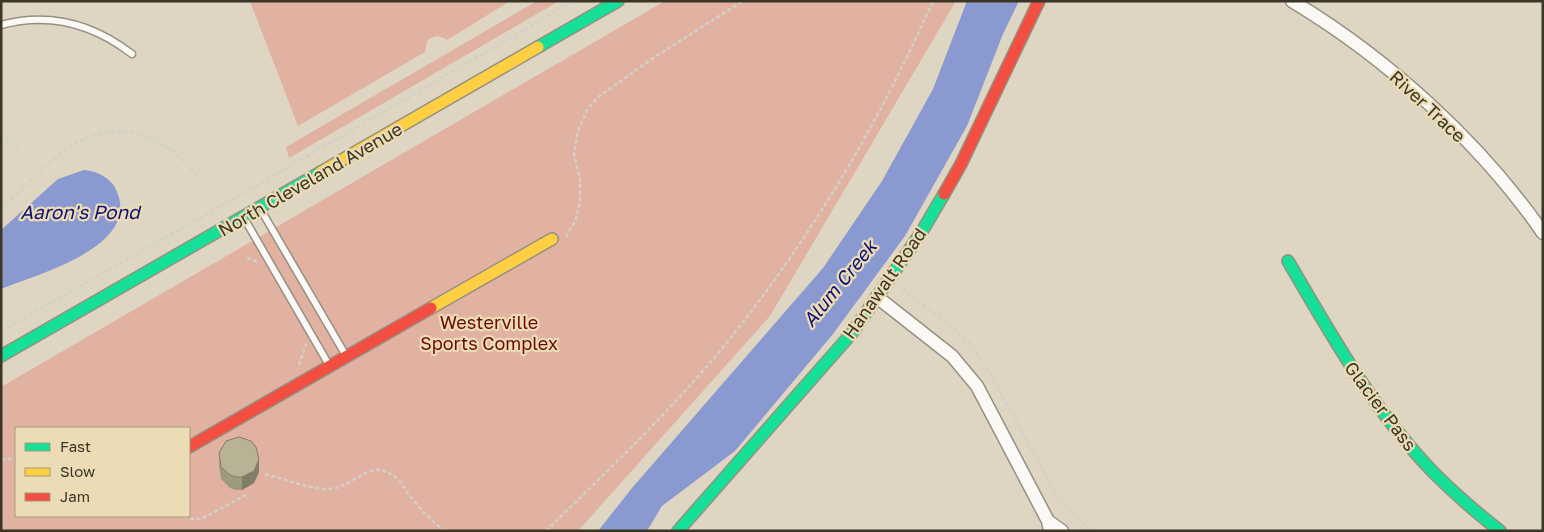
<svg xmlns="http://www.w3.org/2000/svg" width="1544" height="532" font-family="'Golos Text',sans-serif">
<rect width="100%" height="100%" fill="#ded6c2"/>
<path fill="#e1b1a1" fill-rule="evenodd" d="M250,1H510L447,40C439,35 434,35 427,41L425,52L298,126Z
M537,1H559L289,158L286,147Z
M665,1H956L770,316L578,531H1V387ZM16,428H189V516H16Z"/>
<path fill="#8a9ad1" d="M967,1H1019L1003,34L967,126L905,236L833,334L735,451L662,506L647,531H598L632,488L823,268L882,181L933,89Z
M84,170C97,171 112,178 117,192C140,247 38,274 1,289V230L58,179Z"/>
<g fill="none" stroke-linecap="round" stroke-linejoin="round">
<defs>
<path id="lane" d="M1,25C49,12 93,24 132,54
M261,210L345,354
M244,218L329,365"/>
<path id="street" d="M1292,1C1387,58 1480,142 1543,233
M877,297L952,356L977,386L1048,521L1050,531
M1048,521L1062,531"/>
<path id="fast" d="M538,47L618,1
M1288,261C1331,335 1374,411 1434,473C1455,494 1477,513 1500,531
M1,356L321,172
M678,531L852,333L921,233L944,194"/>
<path id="slow" d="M321,172L538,47
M431,308L552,239"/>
<path id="jam" d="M944,194L961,164L1039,1
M189,447L431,308"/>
</defs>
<use href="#lane" stroke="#959080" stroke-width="9"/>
<use href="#street" stroke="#959080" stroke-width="15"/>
<use href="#fast" stroke="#959080" stroke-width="14"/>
<use href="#slow" stroke="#959080" stroke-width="14"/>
<use href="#jam" stroke="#959080" stroke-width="14"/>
<path stroke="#d3d0ca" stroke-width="2.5" stroke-dasharray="4 2.5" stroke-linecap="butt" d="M1,133L20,152
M1,159L5,163
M1,208C24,190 43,165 67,149C117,114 167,134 199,180
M566,237L576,219L580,201V180L574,154L578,131L587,110L598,97L653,58L743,1
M247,258L259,262
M902,289L950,325L970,344L990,373L1057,496L1091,531
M1,331L249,190L574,1
M299,365L306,344
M1,460L16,458
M265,474C286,479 307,489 329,489C354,488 370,456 395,477C401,481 405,489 409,495C420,509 431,520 444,531
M184,516L193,519H201L246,495
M546,531C607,471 670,412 724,346C810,240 878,125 933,1"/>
<use href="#lane" stroke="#faf9f6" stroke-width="6"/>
<use href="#street" stroke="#faf9f6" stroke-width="12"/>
<use href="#fast" stroke="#16e098" stroke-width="11"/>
<use href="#slow" stroke="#ffcf43" stroke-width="11"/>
<use href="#jam" stroke="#f24e42" stroke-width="11"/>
</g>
<path fill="#9d9a7f" d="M219,453L259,472L254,483L242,490H236L230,488L221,479L219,466Z"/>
<path fill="#807d68" d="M259,459V472L254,483L242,490V477Z"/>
<path fill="#b7b394" stroke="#807d68" d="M239,437L251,441L256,447L259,459L254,471L242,477H236L230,475L221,467L219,453L226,441Z"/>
<g text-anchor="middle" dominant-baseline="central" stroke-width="4.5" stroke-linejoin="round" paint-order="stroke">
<g font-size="18" fill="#3b3525" stroke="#ebdcb5">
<text transform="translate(1428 106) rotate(43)">River Trace</text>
<text transform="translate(310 179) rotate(-30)">North Cleveland Avenue</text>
<text transform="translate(884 283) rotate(-55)">Hanawalt Road</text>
<text transform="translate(1381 406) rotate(53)">Glacier Pass</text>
</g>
<g font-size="18" fill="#6c0906" stroke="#ebdcb5">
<text x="489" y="322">Westerville<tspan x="489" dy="21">Sports Complex</tspan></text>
</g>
<g font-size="19" font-style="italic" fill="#101177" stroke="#ebdcb5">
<text x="80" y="211">Aaron's Pond</text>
<text transform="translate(839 283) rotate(-51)">Alum Creek</text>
</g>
</g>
<rect width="1544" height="532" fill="none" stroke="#3b3525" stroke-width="5"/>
<rect x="15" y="427" width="175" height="90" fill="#ebdcb5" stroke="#a5997b"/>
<rect x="25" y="443" width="25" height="8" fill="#16e098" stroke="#a5997b"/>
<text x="60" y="452" font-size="15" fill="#3b3525">Fast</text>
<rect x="25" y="468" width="25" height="8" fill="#ffcf43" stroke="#a5997b"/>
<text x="60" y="477" font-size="15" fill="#3b3525">Slow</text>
<rect x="25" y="493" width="25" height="8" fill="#f24e42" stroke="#a5997b"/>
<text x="60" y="502" font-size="15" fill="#3b3525">Jam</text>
</svg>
